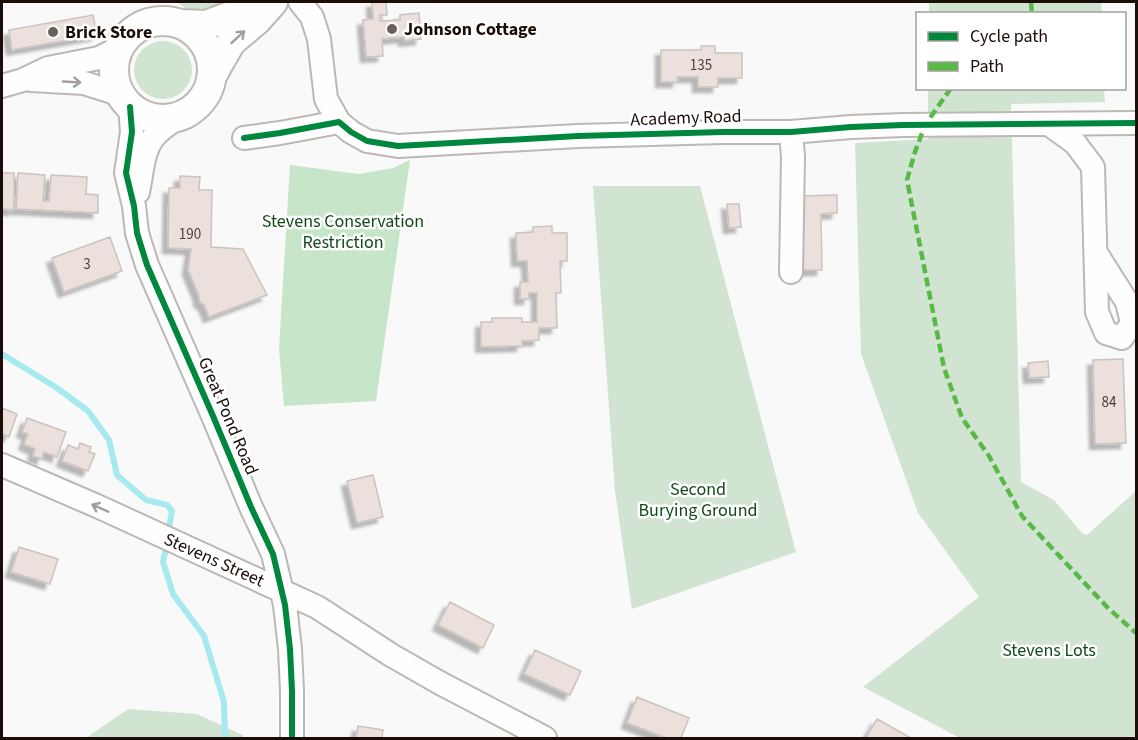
<svg xmlns="http://www.w3.org/2000/svg" width="1138" height="740" font-family="'Source Sans 3',sans-serif">
<defs>
<filter id="shadow"><feDropShadow dx="-5.5" dy="5.5" stdDeviation="1.5" flood-color="#0004"/></filter>
</defs>
<rect width="100%" height="100%" fill="#f9f9f9"/>
<path fill="#d1e4d1" d="M177,2H243L223,12H190Z
M929,2H1101L1102,13H929Z
M134 70a29 29 0 1 1 58 0a29 29 0 1 1-58 0Z
M928,89H1104L1105,102L1011,104L1021,482L1054,500L1082,533L1087,535L1136,491V738H960L863,687L979,597L918,513L861,354L855,143L928,139Z
M593,186H700L796,552L632,609L615,491Z
M128,709L197,714L243,735V738H86Z"/>
<path fill="#c7e5c8" d="M410,160L376,401L284,406L279,349L290,165L359,174L393,168Z"/>
<g fill="none" stroke-linecap="round" stroke-linejoin="round">
<path stroke="#a6eaef" stroke-width="6" d="M2,354L57,388L88,411L109,440L117,475L146,500L167,505L172,511L168,533
M167,543L163,562L173,594L204,636L224,702L225,738"/>
</g>
<path fill="#ebe0dc" stroke="#cac3c0" stroke-width="1.5" filter="url(#shadow)" d="M372,2H386L387,15H380V21L400,20V15L419,13L421,39L404,41V37L382,39L383,56L366,57L363,20L373,19Z
M93,15L97,35L12,50L9,30Z
M701,46H715V53H742V78H718V87H698V77H677L678,82H661V50H701Z
M2,173H14V210L2,209Z
M18,173L45,175L43,201H49L51,175L87,177L86,194L98,195V213L16,209Z
M180,176L200,177L199,190H212L211,247L243,249L267,295L209,317L204,305L199,301V296L188,270L191,249L168,248L169,188H180Z
M837,195V213L821,214L822,270H802L800,196Z
M727,204H739L741,227L729,228Z
M552,226V233H567V261H560L561,293H556L557,328H539V340L522,341V346L481,347V322H492V318H522V322H537V293H529V299H520V282H528L527,261H517L516,233L533,232V227Z
M110,237L122,271L64,292L52,258Z
M1123,359L1126,443L1095,444L1093,360Z
M1048,361L1049,377L1029,378L1028,363Z
M2,408L17,414L9,437L2,434Z
M27,418L66,432L57,457L44,452L42,459L33,456L35,449L24,444L28,434L22,432Z
M80,443L91,447L89,452L95,454L88,471L62,461L68,445L78,449Z
M373,475L383,517L357,523L347,481Z
M19,547L58,559L50,584L11,572Z
M450,602L494,625L483,648L438,625Z
M535,650L581,671L570,695L524,674Z
M637,697L689,718L681,738H666L627,723Z
M877,719L911,738H866Z
M358,726L383,730L382,738H356Z"/>
<g fill="none" stroke-linecap="round" stroke-linejoin="round">
<defs>
<path id="minor" d="M300,2L312,17L319,39L326,99L339,122
M31,80L84,83L119,94
M2,86L23,80L48,68L99,58L117,49
M130,107L132,132L126,173L134,206L137,233L147,265L213,416L251,507L273,554L285,605L290,649L292,691V738
M1050,125L1075,143L1093,167L1097,312L1106,333L1122,338L1132,323L1127,302L1096,253
M244,138L280,133L339,122L351,132L367,141L398,146L578,136L723,132H791L851,127L903,125L1136,123
M138,192C142,175 142,153 153,138C160,129 170,123 179,117
M791,272L793,157L791,132
M2,465L97,506L317,607L391,655L440,683L545,738"/>
<path id="major" d="M114 70a49 49 0 1 1 98 0a49 49 0 1 1-98 0Z
M182,24L206,25L230,16L258,2
M211,78L219,63L231,42L257,20L273,2"/>
</defs>
<use href="#minor" stroke="#beb8b4" stroke-width="26"/>
<use href="#major" stroke="#beb8b4" stroke-width="32"/>
<use href="#minor" stroke="#fefefe" stroke-width="22"/>
<use href="#major" stroke="#fefefe" stroke-width="28"/>
<path stroke="#58b947" stroke-width="4.5" stroke-dasharray="9 4.5" stroke-linecap="butt" d="M1031,2L1032,14
M951,88L925,125L915,152L907,180L944,368L962,418L989,456L1022,516L1107,607L1136,633"/>
<defs>
<path id="cycleway" d="M130,107L132,132L126,173L134,206L137,233L147,265L213,416L251,507L273,554L285,605L290,649L292,691V738
M244,138L280,133L339,122L351,132L367,141L398,146L578,136L723,132H791L851,127L903,125L1136,123"/>
</defs>
<use href="#cycleway" stroke="#fff" stroke-width="10"/>
<use href="#cycleway" stroke="#00873e" stroke-width="6"/>
</g>
<defs><path id="oneway-shaft" d="M-6 0H5M1.5-3L5.5 0L1.5 3" fill="none" stroke-width="1.6" stroke-linecap="round" stroke-linejoin="round" transform="scale(1.5)"/></defs>
<g stroke="#a39e9c">
<use href="#oneway-shaft" transform="translate(238 37) rotate(-43)"/>
<use href="#oneway-shaft" transform="translate(72 82) rotate(3)"/>
<use href="#oneway-shaft" transform="translate(100 508) rotate(-156)"/>
</g>
<g fill="#69605c" stroke="#fff" stroke-width="2">
<circle cx="392" cy="29" r="6"/>
<circle cx="53" cy="32" r="6"/>
</g>
<g text-anchor="middle" dominant-baseline="central" stroke-width="5" stroke-linejoin="round" paint-order="stroke">
<g font-size="15" fill="#4f423d">
<text x="701" y="65">135</text>
<text x="190" y="234">190</text>
<text x="87" y="264">3</text>
<text x="1109" y="402">84</text>
</g>
<g font-size="18" font-weight="bold" fill="#1b0e08" stroke="#fff" text-anchor="start">
<text x="404" y="29">Johnson Cottage</text>
<text x="65" y="32">Brick Store</text>
</g>
<g font-size="18" fill="#1b0e08" stroke="#fff">
<text transform="translate(686 118) rotate(-2)">Academy Road</text>
<text transform="translate(228 416) rotate(67)">Great Pond Road</text>
<text transform="translate(214 560) rotate(24)">Stevens Street</text>
</g>
<g font-size="18" fill="#134a19" stroke="#fff">
<text x="343" y="221">Stevens Conservation<tspan x="343" dy="21">Restriction</tspan></text>
<text x="698" y="489">Second<tspan x="698" dy="21">Burying Ground</tspan></text>
<text x="1049" y="650">Stevens Lots</text>
</g>
</g>
<rect width="1138" height="740" fill="none" stroke="#1b0e08" stroke-width="6"/>
<rect x="916" y="12" width="210" height="78" fill="#ffffff" stroke="#a49f9c" stroke-width="1.5"/>
<rect x="928" y="32" width="30" height="9" fill="#00873e" stroke="#a49f9c" stroke-width="1.5"/>
<text x="970" y="42" font-size="18" fill="#1b0e08">Cycle path</text>
<rect x="928" y="62" width="30" height="9" fill="#58b947" stroke="#a49f9c" stroke-width="1.5"/>
<text x="970" y="72" font-size="18" fill="#1b0e08">Path</text>
</svg>
